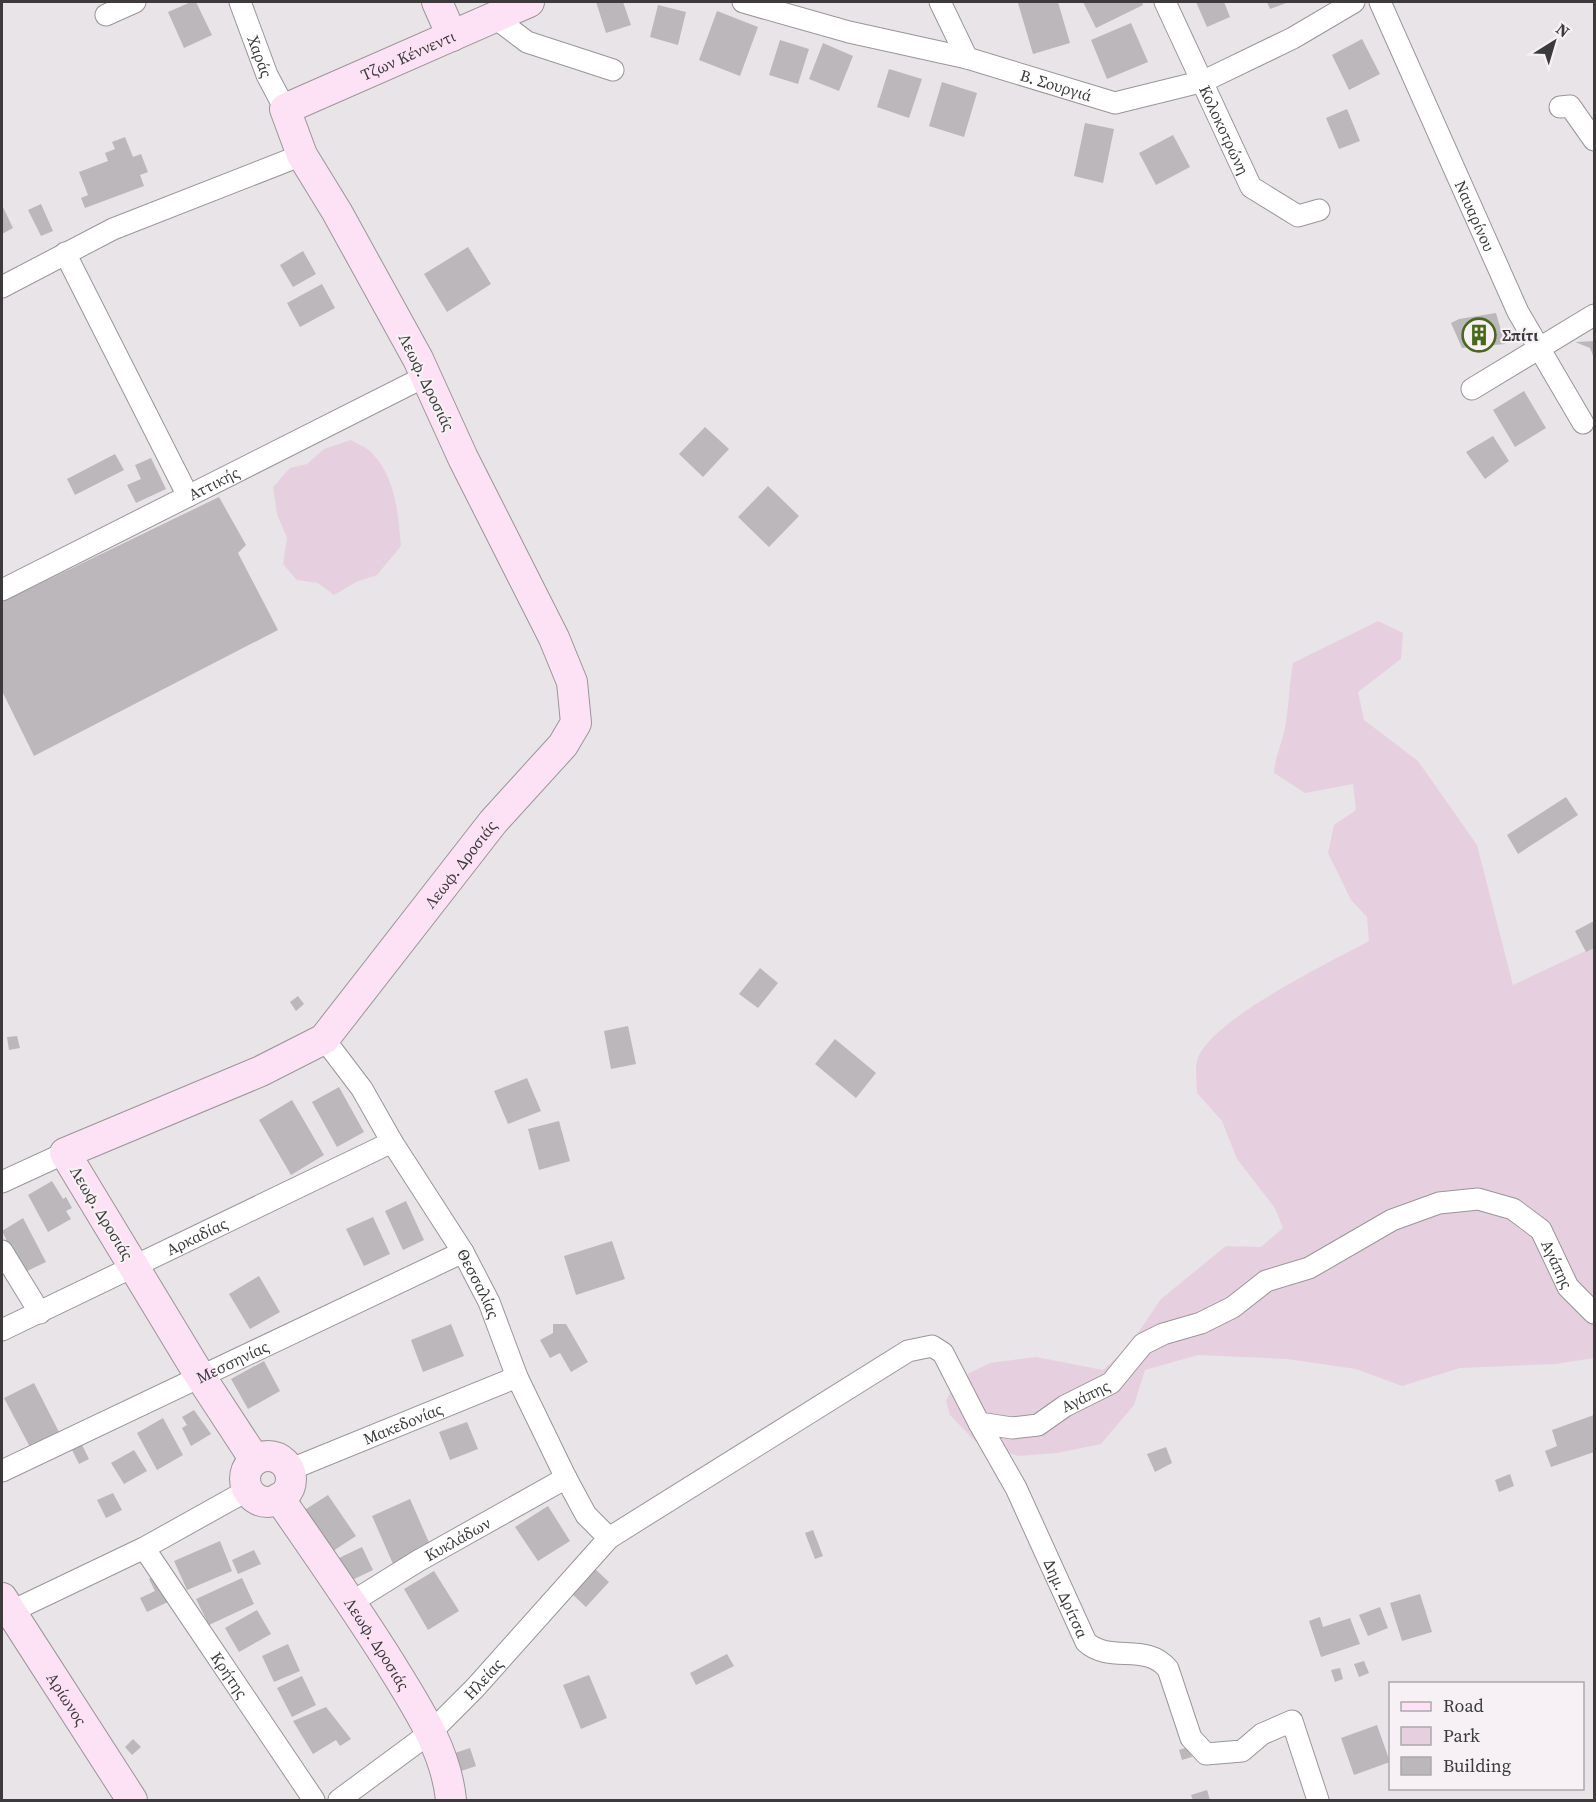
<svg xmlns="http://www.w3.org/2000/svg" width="1596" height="1802" font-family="'Source Serif 4',serif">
<rect width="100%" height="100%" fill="#e9e4e7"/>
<path fill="#e6d0df" d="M351,440C357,444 366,447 371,452C396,477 398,514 401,546L377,575L356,582L334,595L318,583L297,580L283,564L287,538L277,514L273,487L290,468L307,464L324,449Z
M1378,621L1403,633L1401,659L1358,692L1364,720L1418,761L1477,845L1513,985L1594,947V1358L1556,1364L1460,1368L1402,1386L1356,1369L1287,1359L1198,1355L1145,1370L1134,1405L1101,1444L1057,1453L1018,1456L975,1441L950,1415L946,1401L957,1379L990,1363L1036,1357L1103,1370L1129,1346L1161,1299L1226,1246L1261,1247L1283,1228L1275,1208L1237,1159L1222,1121L1197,1093C1197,1083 1195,1070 1197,1061C1208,1020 1331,962 1369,941L1367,917L1351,900L1328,853L1334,825L1356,810L1353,784L1305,793L1274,773C1275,757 1282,743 1285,728C1289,706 1289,685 1293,663Z"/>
<path fill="#bcb7bb" d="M191,2H196L212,35L184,48L168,12Z
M596,2H623L631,25L606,33Z
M1023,2H1058L1070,43L1033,54L1018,3Z
M1083,2H1142L1143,5L1096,28Z
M1196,2H1224L1230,17L1207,27Z
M1267,2H1289L1270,9Z
M658,5L686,12L678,45L650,37Z
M717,11L758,27L740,76L699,60Z
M1131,23L1148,62L1107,79L1091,40Z
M1362,39L1380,74L1349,90L1332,55Z
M780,40L809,49L798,84L769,75Z
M823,43L853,56L839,91L809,79Z
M889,69L922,79L909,118L877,107Z
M942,82L977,93L964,137L929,126Z
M1347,109L1360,141L1339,149L1326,118Z
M1085,123L1114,129L1103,183L1074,176Z
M1173,135L1190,167L1156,185L1139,153Z
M125,137L133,157L141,154L148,172L140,175L144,186L85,208L81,198L88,195L79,172L108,161L105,153L115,149L112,142Z
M41,204L53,231L41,236L28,210Z
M2,205L13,228L2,234Z
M468,247L491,284L447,312L424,274Z
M303,251L316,274L293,287L280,265Z
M322,284L335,308L300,327L287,303Z
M1496,313L1505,344L1462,348L1451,323L1459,319Z
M1594,341V358L1590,348L1575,342Z
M1524,391L1546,428L1515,447L1493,410Z
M705,427L729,449L703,477L679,454Z
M1493,436L1509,461L1485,479L1466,452Z
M115,454L124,470L75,495L67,479Z
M151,458L166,489L136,503L127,485L141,479L135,465Z
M768,486L799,516L769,547L738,517Z
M219,497L246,545L238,553L278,630L34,756L2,691V602Z
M1566,797L1578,815L1518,854L1507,835Z
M1594,921V948L1586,952L1575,931Z
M760,968L778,983L758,1008L739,994Z
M298,996L304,1004L296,1011L290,1002Z
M628,1026L636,1064L611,1069L604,1031Z
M17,1036L20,1048L9,1050L7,1037Z
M835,1039L876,1073L856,1098L815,1064Z
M527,1078L541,1111L508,1124L494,1091Z
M339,1087L364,1132L337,1147L312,1102Z
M292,1100L324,1155L291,1175L259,1120Z
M559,1121L570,1161L539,1170L528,1129Z
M52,1181L63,1199L66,1197L72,1208L66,1211L71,1219L48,1232L28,1195Z
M406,1201L424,1240L403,1250L385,1211Z
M373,1217L390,1254L364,1266L346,1229Z
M23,1218L46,1262L23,1273L2,1231Z
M612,1241L625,1279L576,1295L564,1256Z
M259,1276L280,1312L250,1329L229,1294Z
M451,1324L464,1356L423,1372L411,1340Z
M553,1324H566L588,1362L571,1372L560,1353L550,1358L540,1340L553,1333Z
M264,1361L280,1391L248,1409L231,1379Z
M34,1383L60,1434L31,1449L4,1398Z
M194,1410L211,1434L191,1446L182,1428L187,1425L182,1417Z
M1594,1415V1452L1551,1467L1545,1451L1557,1446L1552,1430Z
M163,1418L183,1455L157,1470L137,1433Z
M467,1422L478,1449L450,1460L439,1432Z
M81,1443L89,1459L79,1464L71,1448Z
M1166,1447L1172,1463L1155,1472L1147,1454Z
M134,1450L147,1471L124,1484L111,1463Z
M1510,1474L1514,1486L1499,1492L1495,1480Z
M113,1493L122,1510L106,1518L97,1500Z
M328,1495L356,1536L330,1553L303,1511Z
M410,1499L431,1547L393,1564L372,1516Z
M548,1506L570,1541L538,1561L515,1527Z
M813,1530L823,1556L815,1559L805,1533Z
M220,1541L232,1571L187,1590L174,1561Z
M362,1547L373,1570L350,1581L339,1558Z
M254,1550L261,1564L238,1574L232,1560Z
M594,1568L609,1582L586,1607L571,1593Z
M434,1571L459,1611L428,1630L404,1589Z
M159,1574L172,1600L147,1612L140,1598L155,1591L149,1579Z
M242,1578L254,1604L209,1625L196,1599Z
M1420,1594L1432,1632L1402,1641L1390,1603Z
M1380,1607L1388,1628L1368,1636L1359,1615Z
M257,1610L271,1634L239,1652L225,1628Z
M1320,1617L1323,1627L1350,1618L1360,1644L1321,1657L1309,1621Z
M288,1644L300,1671L274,1682L262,1656Z
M727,1654L734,1666L696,1685L690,1673Z
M1364,1661L1369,1673L1359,1677L1354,1664Z
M1340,1668L1343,1679L1335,1682L1331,1670Z
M589,1675L607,1718L581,1729L563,1685Z
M302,1676L316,1705L292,1717L277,1688Z
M326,1707L351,1739L340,1746L336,1740L313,1754L293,1721Z
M1377,1725L1390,1762L1354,1775L1341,1738Z
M133,1739L141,1747L132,1755L125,1747Z
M1188,1747L1192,1757L1182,1760L1179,1750Z
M470,1748L476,1766L458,1772L452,1754Z
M1207,1790L1210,1800H1193L1191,1795Z"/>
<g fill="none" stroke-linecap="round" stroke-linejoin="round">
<defs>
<g id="street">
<path id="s1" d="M240,2L267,75L285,109"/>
<path id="s2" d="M743,2L849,32L967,58L1115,103L1204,81L1293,38L1354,2"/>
<path d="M940,2L967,58"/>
<path id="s3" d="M1165,2L1251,187L1298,216L1319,210"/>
<path id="s4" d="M1380,2L1518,312L1583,423"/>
<path d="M106,15L135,2"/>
<path d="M494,17L527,42L613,70"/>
<path d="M1560,107L1570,106L1594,140"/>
<path d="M65,253L188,496"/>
<path d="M2,287L113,229L302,155"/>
<path d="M1472,389L1594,315"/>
<path id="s5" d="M2,590L426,376"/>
<path id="s6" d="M324,1039L362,1089L392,1142L463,1252L489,1302L517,1377L566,1478L586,1515L609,1538"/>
<path d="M2,1182L65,1153"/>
<path d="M2,1251L40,1313"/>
<path id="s7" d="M2,1330L392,1142"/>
<path id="s8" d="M979,1423L1016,1488L1086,1642C1110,1664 1146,1642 1168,1669L1191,1738L1206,1754L1242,1751L1262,1734L1292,1721L1318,1800"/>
<path id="s9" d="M289,1470L517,1377"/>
<path id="s10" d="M2,1471L463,1252"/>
<path id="s11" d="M144,1548L314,1800"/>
<path id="s12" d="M352,1602L418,1561L566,1478"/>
<path d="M10,1612L144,1548L248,1490"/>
<path id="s13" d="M339,1800L431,1732L475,1688L609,1538L908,1351L932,1346L943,1353L979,1423L1012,1428L1038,1425L1065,1406L1111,1383L1143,1344L1163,1334L1201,1323L1233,1307L1266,1281L1309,1268L1392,1220L1439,1203L1478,1199L1513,1209L1541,1230L1568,1287L1594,1313"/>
</g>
<g id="secondary">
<path d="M437,2L452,36"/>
<circle cx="268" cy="1479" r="23"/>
<path id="s14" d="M255,1460L200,1376L65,1153L261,1071L324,1039L493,822L563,745L576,723L572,682L554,638L463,458L418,359L337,212L302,155L285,109L529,2"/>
<path id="s15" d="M279,1498C317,1553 355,1607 390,1663C416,1706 446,1749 451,1800"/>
<path id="s16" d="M2,1598L132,1800"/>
</g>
</defs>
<use href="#street" stroke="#9a9598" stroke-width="23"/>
<use href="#secondary" stroke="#9a9598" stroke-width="32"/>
<use href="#street" stroke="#fff" stroke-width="21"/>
<use href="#secondary" stroke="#fde2f5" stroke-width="30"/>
</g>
<defs>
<symbol id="building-ring" viewBox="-11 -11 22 22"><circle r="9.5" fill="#f7f1f5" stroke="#4a681c" stroke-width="1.5"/><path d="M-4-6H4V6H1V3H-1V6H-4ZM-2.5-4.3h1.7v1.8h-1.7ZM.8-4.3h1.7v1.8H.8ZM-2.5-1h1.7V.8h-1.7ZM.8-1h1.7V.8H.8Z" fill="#4a681c"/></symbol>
</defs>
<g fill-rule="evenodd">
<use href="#building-ring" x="1460" y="316" width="38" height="38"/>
</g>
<g text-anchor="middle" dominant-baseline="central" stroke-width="4.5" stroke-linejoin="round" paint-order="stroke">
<g font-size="16" fill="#3c3a3b" stroke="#f7f1f5">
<text stroke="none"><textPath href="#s14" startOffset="1866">Τζων Κέννεντι</textPath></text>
<text stroke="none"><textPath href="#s1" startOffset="58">Χαράς</textPath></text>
<text stroke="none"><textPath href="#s2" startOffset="324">Β. Σουργιά</textPath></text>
<text stroke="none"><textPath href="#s3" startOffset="141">Κολοκοτρώνη</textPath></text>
<text stroke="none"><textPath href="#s4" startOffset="234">Ναυαρίνου</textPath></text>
<text transform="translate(427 382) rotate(64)">Λεωφ. Δροσιάς</text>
<text stroke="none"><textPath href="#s5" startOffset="237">Αττικής</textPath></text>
<text stroke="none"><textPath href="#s14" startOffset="866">Λεωφ. Δροσιάς</textPath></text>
<text transform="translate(102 1213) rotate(59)">Λεωφ. Δροσιάς</text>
<text stroke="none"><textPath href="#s7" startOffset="216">Αρκαδίας</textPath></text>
<text stroke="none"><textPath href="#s13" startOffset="1520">Αγάπης</textPath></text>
<text stroke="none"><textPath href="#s6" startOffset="290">Θεσσαλίας</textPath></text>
<text stroke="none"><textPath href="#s10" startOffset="255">Μεσσηνίας</textPath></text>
<text stroke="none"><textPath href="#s13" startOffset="962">Αγάπης</textPath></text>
<text stroke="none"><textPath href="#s9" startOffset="123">Μακεδονίας</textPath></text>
<text stroke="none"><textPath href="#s12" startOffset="123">Κυκλάδων</textPath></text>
<text stroke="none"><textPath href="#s8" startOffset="196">Δημ. Δρίτσα</textPath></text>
<text stroke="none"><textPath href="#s15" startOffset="176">Λεωφ. Δροσιάς</textPath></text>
<text stroke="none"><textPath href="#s11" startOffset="153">Κρήτης</textPath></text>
<text stroke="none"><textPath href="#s13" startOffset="189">Ηλείας</textPath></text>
<text stroke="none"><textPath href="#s16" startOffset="120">Αρίωνος</textPath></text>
</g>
<g font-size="16" font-weight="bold" fill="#3c3a3b" stroke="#f7f1f5" text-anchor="start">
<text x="1502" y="335">Σπίτι</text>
</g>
</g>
<rect width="1596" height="1802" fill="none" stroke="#3c3a3b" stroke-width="6"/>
<rect x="1389" y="1682" width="195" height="108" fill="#f7f1f5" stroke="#aca8ab" stroke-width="1.5"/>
<rect x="1401" y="1702" width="30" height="9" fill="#fde2f5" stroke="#aca8ab" stroke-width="1.5"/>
<text x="1443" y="1712" font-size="18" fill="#3c3a3b">Road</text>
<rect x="1401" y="1727" width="30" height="18" fill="#e6d0df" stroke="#aca8ab" stroke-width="1.5"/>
<text x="1443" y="1742" font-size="18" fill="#3c3a3b">Park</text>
<rect x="1401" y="1757" width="30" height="18" fill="#bcb7bb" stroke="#aca8ab" stroke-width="1.5"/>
<text x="1443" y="1772" font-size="18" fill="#3c3a3b">Building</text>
<g transform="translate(1554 42) rotate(37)" stroke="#f7f1f5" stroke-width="4.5" paint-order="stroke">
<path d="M0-4.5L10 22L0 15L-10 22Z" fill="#3c3a3b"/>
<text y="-9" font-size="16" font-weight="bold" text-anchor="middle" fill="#3c3a3b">N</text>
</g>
</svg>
